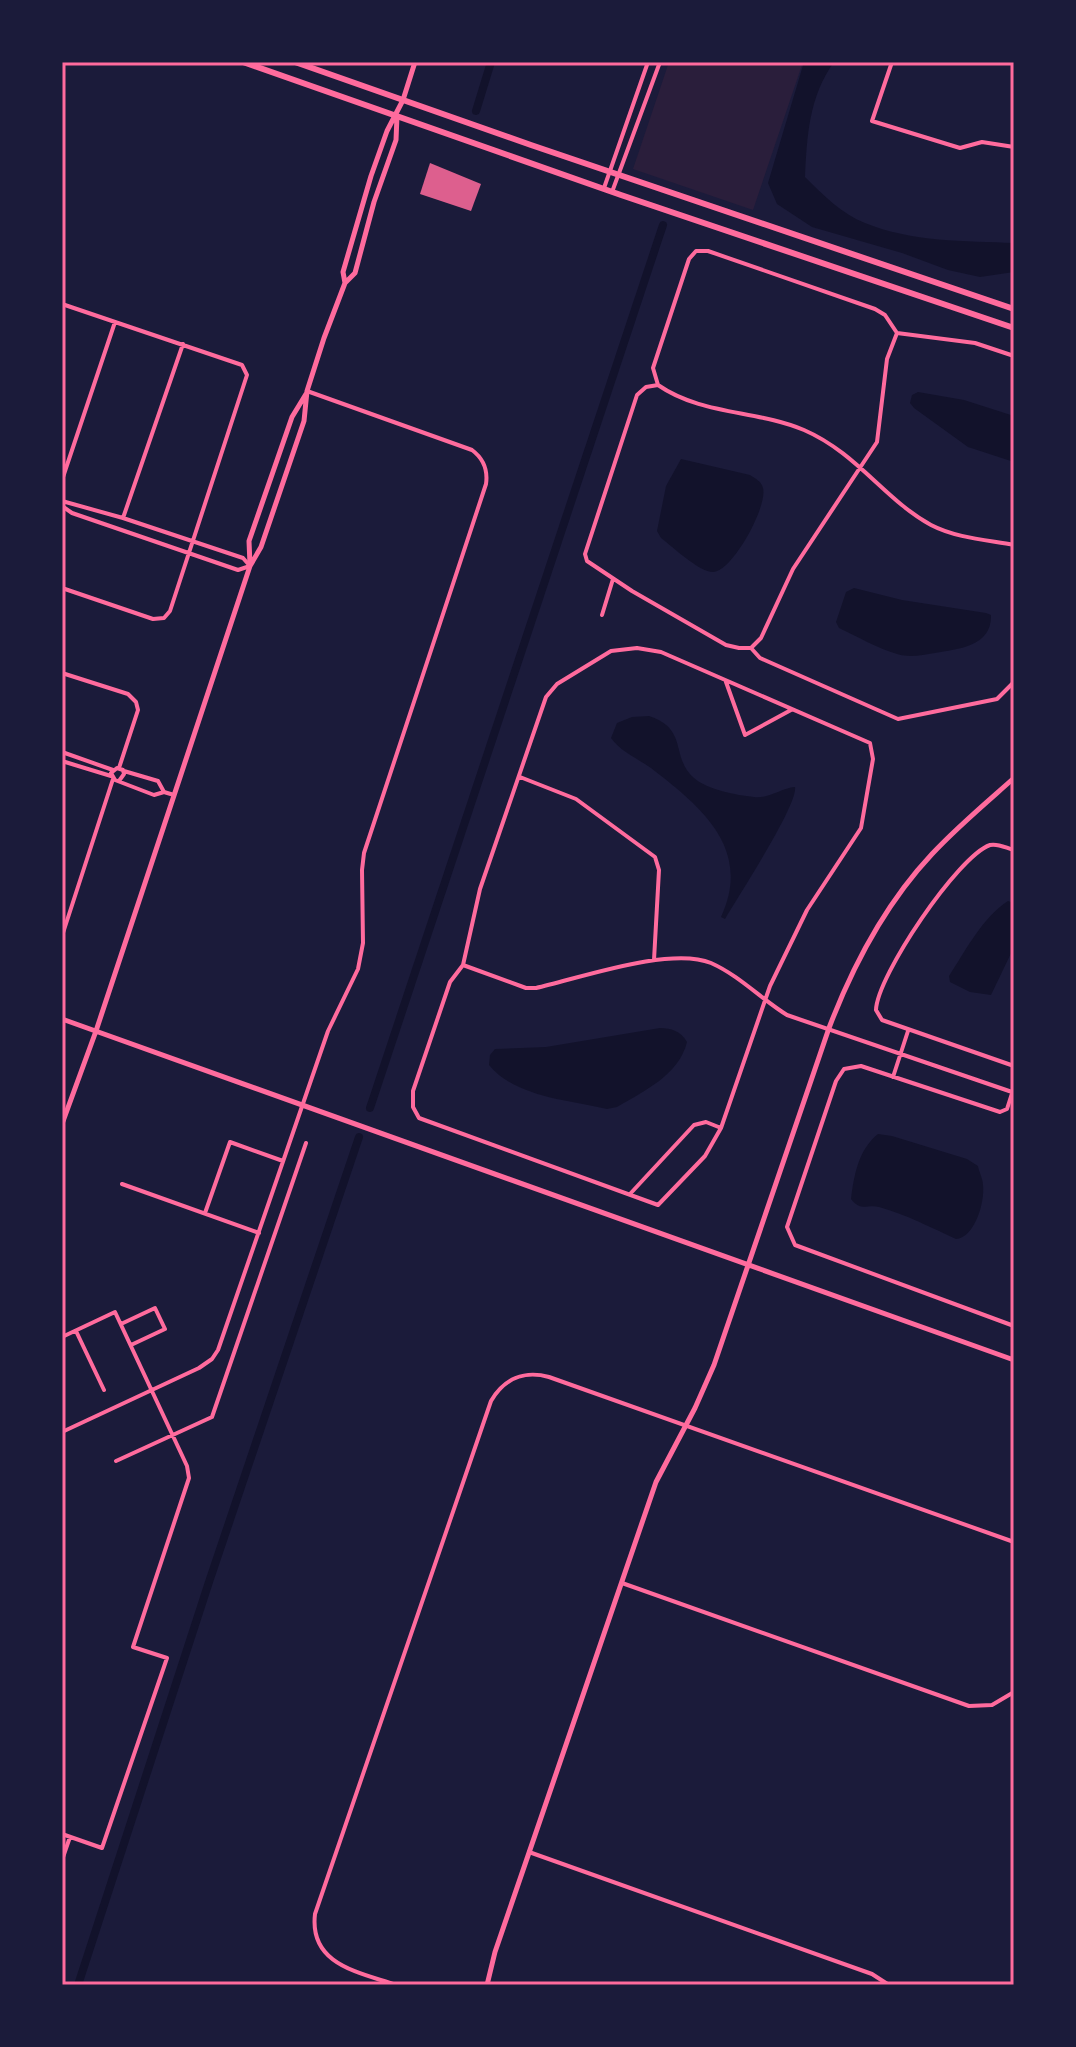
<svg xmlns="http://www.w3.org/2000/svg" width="1076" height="2047" font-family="'Golos Text',sans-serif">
<rect width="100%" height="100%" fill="#1b1b3a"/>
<path fill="#2a1e3b" d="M669,62H803L753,210L633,169Z"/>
<path fill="#12122b" d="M804,62H834C809,97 807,135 805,177C823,195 842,214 865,223C911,242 966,241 1014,243V272L980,277L948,270L902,253L812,227L777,204L768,183Z
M918,392L964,400L1014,416V462L968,447L914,408L910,403L912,395Z
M681,459L750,475C756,479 761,481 763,488C768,506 733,570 714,572C700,573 673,547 661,538L657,531L666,486Z
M854,588L902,600L986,613L991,615C992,647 958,649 935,653C922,655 910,658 897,654C877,648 858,637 839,628L836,622L846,592Z
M649,716C689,729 670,757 694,778C708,790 736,795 754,797C769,799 781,788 795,787C798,805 737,898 725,919L721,917C753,848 700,806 651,768C637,758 621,752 611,738L617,723L632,717Z
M1008,901L1014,903V947L991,995L970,992L950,982L949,976C966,950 982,918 1008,901Z
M660,1028C671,1028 681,1031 687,1042C679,1075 644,1091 617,1107L607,1109C569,1100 515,1097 489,1065L490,1055L495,1049L546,1047Z
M878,1134L892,1136L967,1159L978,1166C979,1172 983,1179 983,1185C985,1202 975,1237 956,1239C932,1228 905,1214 879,1207C867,1204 861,1212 851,1199C854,1176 858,1150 878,1134Z"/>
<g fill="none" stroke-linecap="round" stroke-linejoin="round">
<path stroke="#12122b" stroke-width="8" d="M476,111L491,62
M370,1108L663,225
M78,1985L209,1582L359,1137"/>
</g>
<path fill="#dd5f8e" d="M430,163L481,184L471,211L420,194Z"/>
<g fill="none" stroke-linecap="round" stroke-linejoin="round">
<path stroke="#ff6b9d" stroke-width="4" d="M892,62L872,121L960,148L982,142L1014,147
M604,188L648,62
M612,192L660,62
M62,304L242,365L247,375L170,611L164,618L153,619L62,588
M897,333L975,343L1014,356
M658,385L653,368L689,259L696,251H708L875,309L885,315L897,333L887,359L877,442L793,569L761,638L751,648
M658,385C701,415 757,410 804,430C857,453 885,500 931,525C956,538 987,540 1014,545
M658,385L646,387L637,395L585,554L587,561L632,591L726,645L739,648H751
M62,480L115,322
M62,501L123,518L243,558L250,566L238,570L72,513L62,506
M123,518L183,344
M602,615L613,579
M637,648L661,652L870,743L873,759L861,828L807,910L770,986L721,1128L705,1156L658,1205L419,1118L413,1107V1091L450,982L463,965L480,889L546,697L557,684L611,651Z
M751,648L760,658L898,719L997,699L1014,682
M62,673L128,694L136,702L138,710L119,768
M726,682L745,735L791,710
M62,752L113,770
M62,761L111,776
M124,771L158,781L164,792L174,795
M520,777L576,799L655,857L659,870L654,960
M119,781L124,774L123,770L117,768L111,773L115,780L154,795L164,792
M1014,850C1006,848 998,843 990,845C958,856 877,976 876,1010L882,1020L1014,1066
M62,936L113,779
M463,965L526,988H536C580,978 671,946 711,963C740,976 761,999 787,1015L1012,1092
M893,1077L908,1031
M1014,1087L1007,1109L1000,1112L861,1066L844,1069L836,1081L787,1227L795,1245L1014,1326
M122,1184L259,1233
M630,1194L694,1125L706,1122L721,1128
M205,1213L230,1142L283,1161
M121,1324L155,1308L165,1329L131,1345
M76,1331L104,1390
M62,1337L115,1312L187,1466L189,1478L133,1647L167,1658L102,1848L62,1834
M62,1432L199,1368L212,1359L218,1350L328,1031L358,969L363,943L362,870L364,853L486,484C488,470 484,459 472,450L307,391
M116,1461L212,1417L306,1143
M622,1583L969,1706L992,1705L1014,1692
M529,1852L872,1974L889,1985
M62,1860L70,1837
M396,1985C359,1972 309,1965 315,1914L491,1401C504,1379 524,1370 549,1377L1014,1542"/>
<path stroke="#ff6b9d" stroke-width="5" d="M345,283L343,272L371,176L387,131L403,100L415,62
M250,565L249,541L292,417L306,394
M62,1019L1014,1360
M62,1124L96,1031L250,566L261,547L304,421L307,391L324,338L345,283L355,273L374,202L396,140L397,116
M487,1985L495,1952L656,1482L695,1408L714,1365L829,1028C853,965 886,903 932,854C957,827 987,802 1014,778"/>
<path stroke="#ff6b9d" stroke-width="6" d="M243,62L621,195L1014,328
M295,62L531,145L1014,309"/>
</g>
<rect width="1076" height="2047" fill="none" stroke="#1b1b3a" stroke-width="128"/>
<rect x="64" y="64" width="948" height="1919" fill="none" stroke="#ff6b9d" stroke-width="3"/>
</svg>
